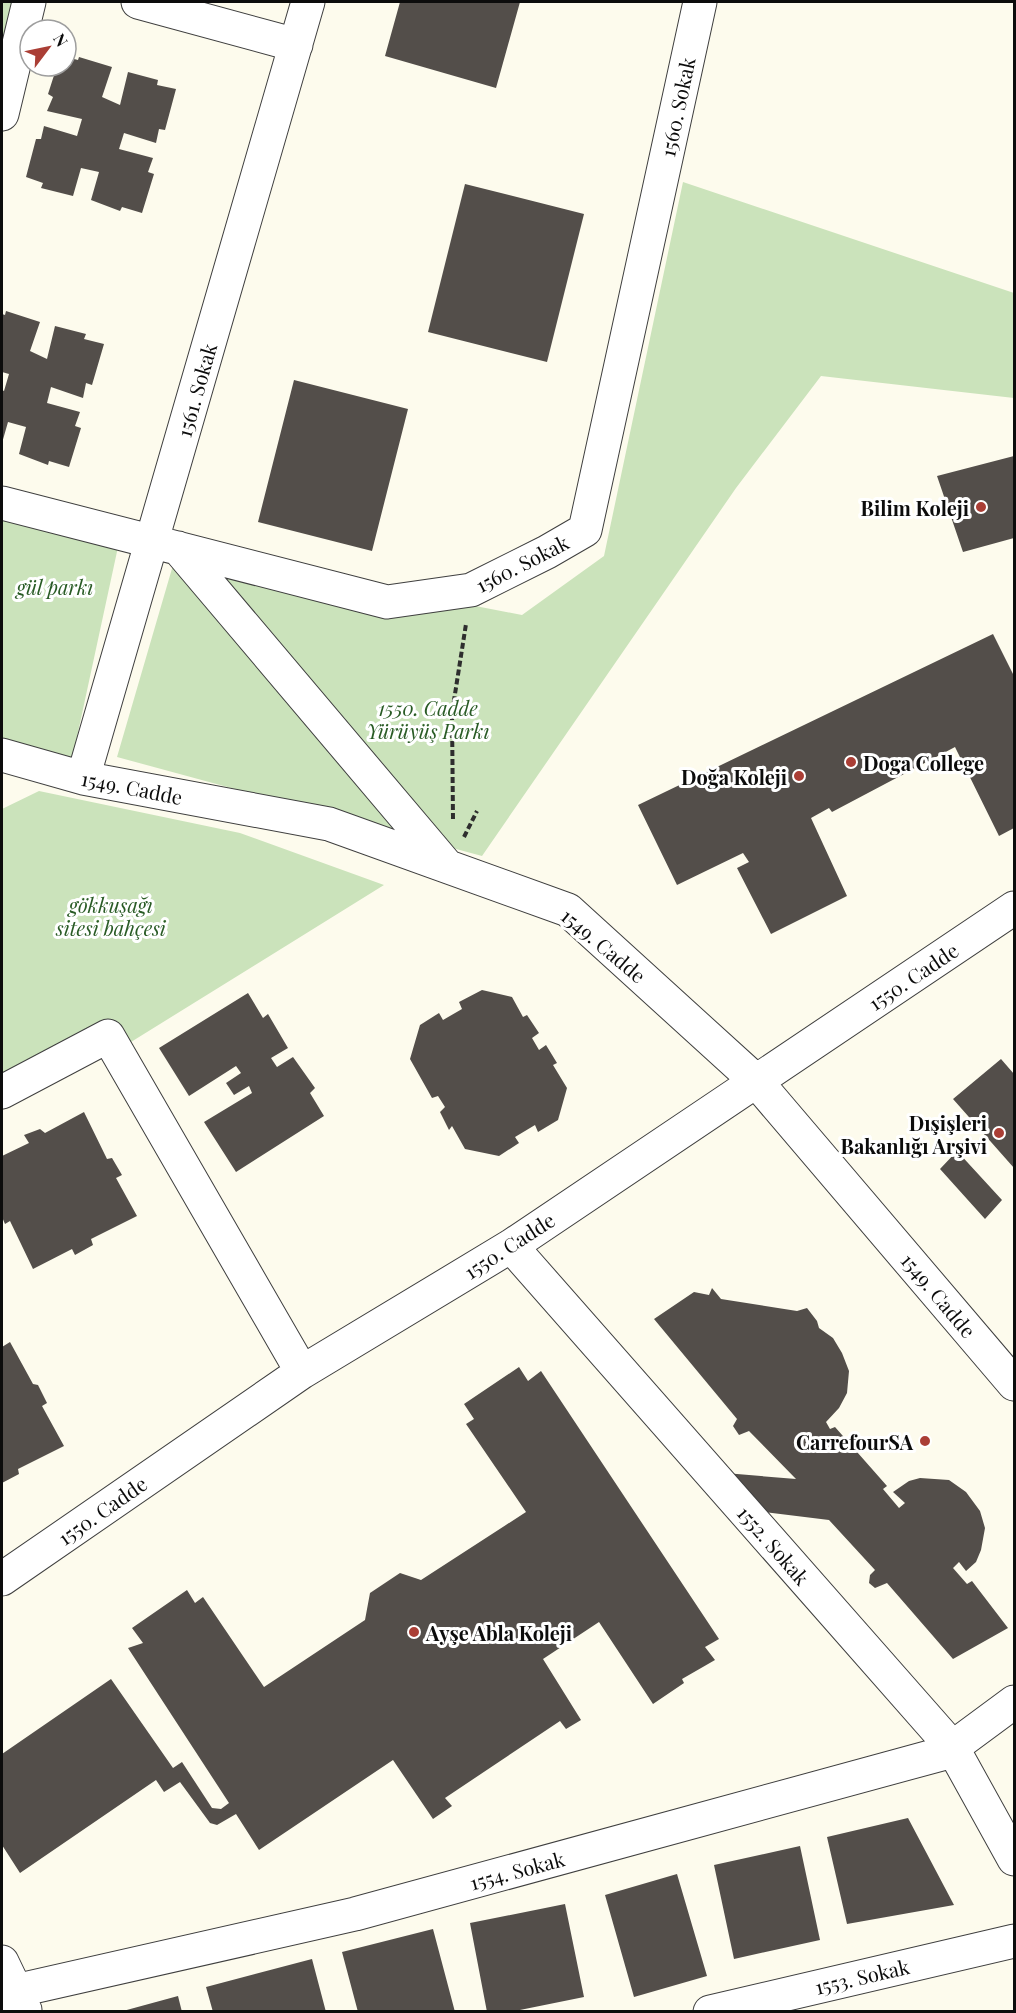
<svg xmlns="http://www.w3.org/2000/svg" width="1016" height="2013" font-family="'Playfair Display',serif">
<rect width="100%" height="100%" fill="#fdfbed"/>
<path fill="#cbe3bb" d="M2,2H23L2,78Z
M683,182L1014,293V398L821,376L736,488L482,856L117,757L178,548L522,615L604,556Z
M2,514L118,547L72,760L2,739Z
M39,791L240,833L384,885L131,1042L107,1021L2,1076V809Z"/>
<path fill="#534e4a" d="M400,2H520L496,88L385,56Z
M66,57L78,60L79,57L112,67L102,97L120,105L128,72L158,80L157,85L176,89L165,130L159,129L156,143L124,133L119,149L153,158L148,172L154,174L142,213L122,207L120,211L91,200L99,172L81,168L73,196L41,188L43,183L26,177L36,139H41L44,126L77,136L82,119L47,111L53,97L48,94L57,66H66Z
M465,184L584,214L547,362L428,332Z
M6,311L40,322L30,351L47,359L55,326L86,334L84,339L104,344L92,385L86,383L83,398L51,387L47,403L80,412L75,426L81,428L69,467L49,461L48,465L19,454L26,427L8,422L2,443V390L4,391L9,374L2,372V314L5,315Z
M294,380L408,409L372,551L258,522Z
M1014,456V538L963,552L937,476Z
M993,634L1014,676V828L999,836L955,747L832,812L829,808L811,818L847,896L771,934L737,868L749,862L743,853L677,885L638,805Z
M482,990L512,997L523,1017L527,1015L539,1033L532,1038L539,1050L546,1045L557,1063L553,1065L567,1088L558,1120L538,1132L535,1125L515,1137L519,1143L499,1156L465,1149L452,1126L449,1130L440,1112L445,1107L438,1096L432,1098L410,1059L420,1025L439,1013L443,1020L462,1009L459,1002Z
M248,993L263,1018L268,1014L288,1048L271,1058L277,1067L293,1057L315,1088L310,1093L324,1116L236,1172L204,1122L252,1093L249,1086L234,1095L226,1083L241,1073L236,1066L189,1096L159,1048Z
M1001,1059L1014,1074V1168L953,1099Z
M84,1112L107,1159L112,1158L122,1175L116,1178L137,1216L91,1239L93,1245L75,1255L72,1249L33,1269L10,1221L5,1224L2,1217V1156L29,1143L24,1135L40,1129L45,1133Z
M957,1151L1002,1200L985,1219L940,1169Z
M712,1288L721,1299L797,1311L807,1308L817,1321L819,1328L833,1338L842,1353L849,1371L847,1393L839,1408L826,1422L830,1429L835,1427L887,1486L883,1489L899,1508L905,1503L893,1492L909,1481L920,1478L949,1480L966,1492L980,1511L985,1528L981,1550L976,1562L966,1571L959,1562L953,1568L967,1584L972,1581L1008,1628L953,1659L887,1583L875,1588L869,1583L870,1575L875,1570L829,1520L756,1511L725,1473L796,1479L749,1431L739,1435L733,1426L737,1419L654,1319L694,1292L709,1295Z
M10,1342L33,1384L38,1385L47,1403L42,1406L64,1446L18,1469L19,1474L2,1483V1347Z
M519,1367L528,1381L541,1371L719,1639L705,1647L715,1660L682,1679L684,1683L653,1704L599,1622L543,1659L581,1720L566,1729L560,1721L445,1798L452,1806L433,1819L393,1760L259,1850L236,1814L217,1825L210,1823L180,1782L164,1792L156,1780L20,1873L2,1845V1754L111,1679L173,1768L182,1762L212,1808L221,1809L229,1803L128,1648L143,1643L132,1628L187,1590L195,1603L203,1597L264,1687L365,1620L370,1593L400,1573L421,1580L526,1512L466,1424L474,1419L464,1404Z
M908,1818L954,1905L847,1924L827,1837Z
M800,1846L820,1940L734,1959L714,1865Z
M677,1874L707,1976L634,1997L605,1895Z
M565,1904L584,1997L510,2012H487L470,1923Z
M433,1929L455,2012H358L342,1952Z
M312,1959L326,2012H213L206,1987Z
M178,1996L182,2012H123V2011Z"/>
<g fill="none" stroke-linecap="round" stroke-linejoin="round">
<defs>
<path id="minor" d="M138,2L296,45
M2,114L29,2
M2,503L387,602L471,590L547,552L585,530L700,2
M178,548L447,866
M2,755L83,778L329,824L568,910L756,1081L1014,1384
M83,778L308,2
M2,1092L108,1036L302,1372
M511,1246L952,1747L1014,1859
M2,1579L302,1372L511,1246L1014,908
M2,1962L25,2010
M2,1994L355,1914L945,1753L1014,1702
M710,2012L1014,1941"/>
</defs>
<use href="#minor" stroke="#3f3f3f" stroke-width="35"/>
<path stroke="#2e2e2e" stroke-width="4" stroke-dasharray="6 3" stroke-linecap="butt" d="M453,819L452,713L466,624
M464,837L477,811"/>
<use href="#minor" stroke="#fff" stroke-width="33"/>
</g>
<g fill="#aa3e35" stroke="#fff" stroke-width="2">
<circle cx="981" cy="507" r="6"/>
<circle cx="851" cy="762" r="6"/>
<circle cx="799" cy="776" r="6"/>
<circle cx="999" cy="1133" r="6"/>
<circle cx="925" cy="1441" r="6"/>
<circle cx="414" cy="1632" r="6"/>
</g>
<g text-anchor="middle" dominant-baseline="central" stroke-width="6" stroke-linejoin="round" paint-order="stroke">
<g font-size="20" fill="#0c0c0c" stroke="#fff">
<text transform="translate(677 107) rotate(-78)">1560. Sokak</text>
<text transform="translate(196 390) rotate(-74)">1561. Sokak</text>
<text transform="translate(522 563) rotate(-27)">1560. Sokak</text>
<text transform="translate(132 787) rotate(11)">1549. Cadde</text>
<text transform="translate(604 945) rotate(40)">1549. Cadde</text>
<text transform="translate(913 976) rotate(-34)">1550. Cadde</text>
<text transform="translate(509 1245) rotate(-33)">1550. Cadde</text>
<text transform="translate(939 1295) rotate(50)">1549. Cadde</text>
<text transform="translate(102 1510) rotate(-35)">1550. Cadde</text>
<text transform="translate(774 1545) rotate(49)">1552. Sokak</text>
<text transform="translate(517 1870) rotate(-15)">1554. Sokak</text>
<text transform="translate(862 1976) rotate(-13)">1553. Sokak</text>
</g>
<g font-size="20" font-weight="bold" fill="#0c0c0c" stroke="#fff" text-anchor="end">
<text x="969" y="507">Bilim Koleji</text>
<text x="863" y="762" text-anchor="start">Doga College</text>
<text x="787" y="776">Doğa Koleji</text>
<text x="987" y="1122">Dışişleri<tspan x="987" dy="23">Bakanlığı Arşivi</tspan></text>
<text x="913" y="1441">CarrefourSA</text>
<text x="426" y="1632" text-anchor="start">Ayşe Abla Koleji</text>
</g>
<g font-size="20" font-style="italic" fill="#295b25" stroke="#fff">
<text x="55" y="586">gül parkı</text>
<text x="428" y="707">1550. Cadde<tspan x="428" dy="23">Yürüyüş Parkı</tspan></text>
<text x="111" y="904">gökkuşağı<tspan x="111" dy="23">sitesi bahçesi</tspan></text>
</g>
</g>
<rect width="1016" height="2013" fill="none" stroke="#0c0c0c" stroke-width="6"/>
<g transform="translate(48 48) rotate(58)"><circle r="28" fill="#ffffff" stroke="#9e9e9e" stroke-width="1.5"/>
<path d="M0-4.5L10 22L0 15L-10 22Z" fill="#aa3e35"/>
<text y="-9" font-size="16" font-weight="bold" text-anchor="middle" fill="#0c0c0c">N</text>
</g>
</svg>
